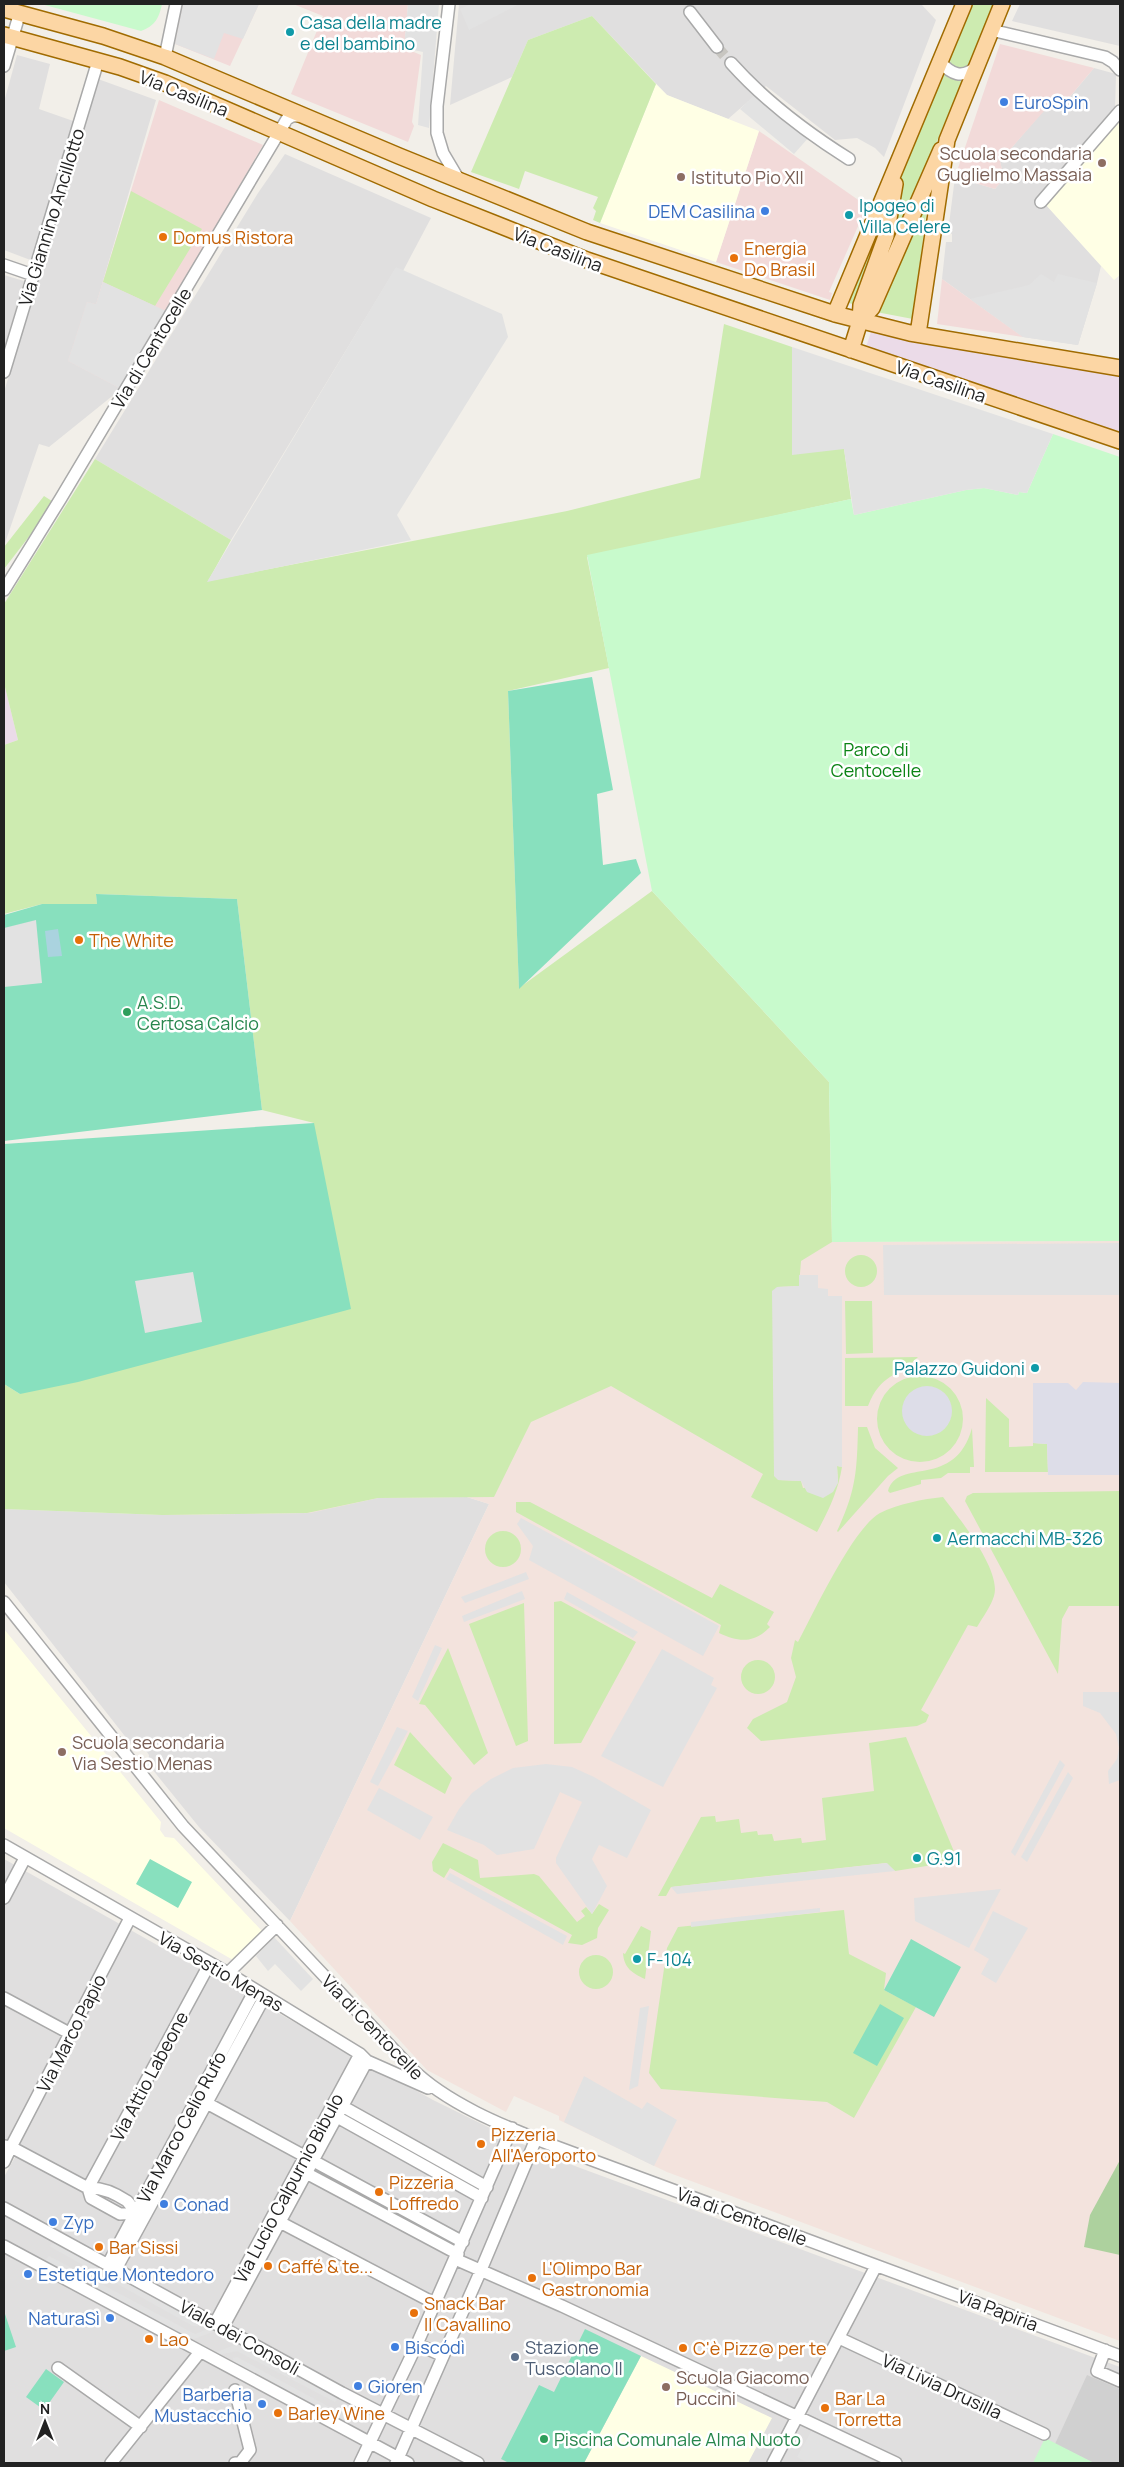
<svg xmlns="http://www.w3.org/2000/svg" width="1124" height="2467" font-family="Manrope,sans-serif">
<rect width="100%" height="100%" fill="#f2efe9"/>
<path fill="#e0dfdf" d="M459,4H921L936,20L884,157L875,148L857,138L835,140L766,86L728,119L667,95L592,16L528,40L512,77L450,105Z
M1020,4H1120V46L1012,21Z
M17,55L50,64L39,109L76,122L33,261L4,250V102Z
M1094,68L1116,74L1115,110L1036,198L1046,205L1101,266L1097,283L1078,345L1023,337L942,279L946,242H952V234L948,232L955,177L995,189L1004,178L1000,161L1052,101L1063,105Z
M98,79L156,100L96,305L87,303L121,389L49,447L39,444L4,546V392Z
M285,154L431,218L403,271L396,268L231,540L95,459L258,193Z
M4,275L24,281L4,350Z
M467,1497L489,1504L290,1921L199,1827L148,1764L149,1755L147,1752L141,1748L135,1749L4,1582V1509L162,1515L307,1513L378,1498Z
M4,1859L433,2100L545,2155L1120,2367V2463H4V2177L20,2148L4,2140Z"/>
<path fill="#f2dad9" d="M183,4H259L230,66L175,44Z
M293,4H408L404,48L421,55L412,122L414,126L408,142L291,94L323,16Z
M1000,44L1094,68L1062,106L1052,102L1000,161L1004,178L995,189L955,177Z
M159,100L263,145L121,389L68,361L87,302L96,304Z
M759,131L867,206L829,292L832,293L830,300L716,262Z
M942,279L1023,337L937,324Z"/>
<path fill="#ebdbe8" d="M871,332L922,343L1120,374V432L866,347Z
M4,683L18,740L4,745Z"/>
<path fill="#ffffe5" d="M656,84L667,95L759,131L716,262L600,223Z
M1120,120V275L1114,280L1046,205Z
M4,1629L161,1822L160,1830L165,1837L174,1838L262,1931L233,1960L4,1828Z
M641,2356L772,2418L748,2463H584Z"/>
<path fill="#d0d0d0" d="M1087,2375L1120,2389V2463H1094L1055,2444Z"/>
<path fill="#f3e3dd" d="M652,891L832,1242L1120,1241V2341L667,2172L559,2120V2116L514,2096L506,2112L427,2070L290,1921L489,1504L467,1497L378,1498L310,1513L162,1515L293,1406Z"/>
<path fill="#cdebb0" d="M973,4H995L969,65C962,71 958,70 951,65L949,57Z
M592,16L656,84L600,223L593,220L596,211L593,208L598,197L525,171L519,189L471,172L528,40Z
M942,73L949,78L962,81L873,295L904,166Z
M930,183L913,319L876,312Z
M131,191L202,229L155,306L103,282Z
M885,212V218L856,305L849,303Z
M724,324L792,347L808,436L844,449L851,499L587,557L609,668L508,691L519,988L652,891L829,1082L832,1242L801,1261L799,1286L777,1287L778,1480L801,1481L803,1488L838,1482L837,1466L842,1467C838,1491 829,1510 817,1532L751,1497L763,1474L611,1386L531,1422L494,1497L378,1498L307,1513L162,1515L4,1509V1384L20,1394L314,1123L262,1110L237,899L96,894L97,904H42L4,914V745L18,740L4,683V604L95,459L231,540L208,581L567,511L700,478Z
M44,496L55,503L4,569V547Z
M845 1271a16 16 0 1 1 32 0a16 16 0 1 1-32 0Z
M845,1301H872L873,1353L846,1354Z
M918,1357C897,1378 881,1373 868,1406H845V1358Z
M877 1419a43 43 0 1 1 86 0a43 43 0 1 1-86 0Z
M986,1398L1009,1419V1447L1033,1446V1443L1047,1444L1048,1472H985Z
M858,1427H867L875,1448L898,1468L888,1476L838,1532L837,1531C856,1491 857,1471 858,1427Z
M972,1428L974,1467H970V1473H948L941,1478L921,1480V1484L890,1493L888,1491C898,1457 955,1490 972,1428Z
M1120,1491V1606H1069L1062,1619L1058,1674L965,1501L967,1496L973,1493Z
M943,1497C958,1517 1002,1570 994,1596C991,1606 983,1617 977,1627L968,1625L921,1710L929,1715L926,1722L917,1726L761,1741L747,1728L753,1719L787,1702L796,1677L791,1658L795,1640L798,1642C814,1612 853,1528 880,1513C898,1504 923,1499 943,1497Z
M516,1502H530L712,1598L720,1584L774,1612L767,1624L770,1627C754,1644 738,1642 719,1633L721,1625L516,1512Z
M485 1549a18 18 0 1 1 36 0a18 18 0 1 1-36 0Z
M561,1601L636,1642L581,1743L554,1744V1602Z
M524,1603L528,1741L516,1746L469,1624Z
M448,1648L488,1753L474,1765L425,1705L419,1704Z
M741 1677a17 17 0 1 1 34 0a17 17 0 1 1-34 0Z
M410,1732L452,1778L445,1794L394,1765Z
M906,1737L958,1861L895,1871L886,1863L671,1887L666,1896H658L701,1817L715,1816L716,1822L739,1819L741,1833L757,1831L758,1835L772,1834L774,1841L801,1838L802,1843L826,1840L822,1798L874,1791L869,1743Z
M443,1843L478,1860L480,1878L534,1874L539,1876L577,1922L585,1916L581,1911L586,1907L592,1914L599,1904L609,1910L598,1928L597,1938L582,1945L568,1943L572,1935L450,1868L444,1878L433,1871L432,1862Z
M844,1910L849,1954L886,1973L884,1990L916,2007L854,2118L827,2102L661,2089L649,2073L667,1948L678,1927Z
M641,1926L651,1931L645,1979C632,1973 624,1968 623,1953L625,1954Z
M579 1972a17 17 0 1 1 34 0a17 17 0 1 1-34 0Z"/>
<path fill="#add19e" d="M1120,2160V2255L1084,2247L1090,2215Z"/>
<path fill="#c8facc" d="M41,4H162C159,18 155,26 141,31Z
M1053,434L1120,457V1241L832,1242L829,1082L652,891L587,555L851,499L854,515L966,490L984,488L1018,495L1019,492L1027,493Z
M1045,2438L1094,2463H1033Z"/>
<path fill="#88e0be" d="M592,677L613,790L597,794L603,865L636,859L641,873L519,989L508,691Z
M96,894L237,899L262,1110L4,1141V915L42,904H97Z
M314,1123L351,1309L78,1382L20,1394L4,1384V1144Z
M150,1859L192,1882L178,1908L136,1884Z
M911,1939L961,1967L934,2017L884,1990Z
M880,2004L904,2018L877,2066L853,2053Z
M5,2314L16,2347L4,2351V2315Z
M585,2329L641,2356L584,2463H509L501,2459L539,2385L554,2392Z
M46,2369L64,2382L44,2410L26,2397Z"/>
<path fill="#e2e2e2" d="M183,4H259L243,39L224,33L214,59L175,44Z
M408,4H439L429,128L418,125L423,52L404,48Z
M471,4H519L469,30L460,9Z
M756,94L810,136L794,154L740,109Z
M396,267L502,314L508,337L397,515L411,540L207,582Z
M1041,274L1054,282L1058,274L1097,283L1078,345L1023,337L970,299L1029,285Z
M103,282L166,311L121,389L68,361L87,302L96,304Z
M792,347L1053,434L1027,493L1019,492L1018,495L984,488L966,490L854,515L844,449L792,455Z
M36,920L42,983L4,987V928Z
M1120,1243V1295H884L883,1245Z
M193,1272L202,1322L145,1333L135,1281Z
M799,1275H818V1288L828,1289V1296H842V1467L837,1466L838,1483L833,1492L823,1498L807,1492L801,1481L778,1480L774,1476L772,1291L777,1287L799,1286Z
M521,1518L719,1626L703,1656L529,1560L533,1546L517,1524Z
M526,1572L529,1579L465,1603L461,1597Z
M522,1591L525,1599L464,1622L462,1616Z
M567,1592L638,1632L633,1638L564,1599Z
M435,1645L442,1648L418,1701L412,1697Z
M662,1649L714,1678L711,1685L717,1688L663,1787L601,1756Z
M1083,1692H1120V1780L1109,1784L1108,1771L1117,1759L1119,1748L1116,1734L1100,1713L1083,1706Z
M397,1727L408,1731L378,1786L370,1782Z
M1060,1760L1065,1765L1015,1856L1011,1852Z
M546,1764L572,1767L594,1777L651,1810L627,1858L599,1845L592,1859L607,1886L592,1914L556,1863V1858L582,1802L560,1792L534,1849L497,1855L484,1845L447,1830L459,1809L472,1793L491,1779L513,1768Z
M1068,1772L1073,1778L1027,1862L1021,1857Z
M379,1788L433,1817L420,1840L367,1810Z
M887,1863L895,1871L677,1894L671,1887Z
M450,1873L567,1936L563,1945L446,1879Z
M1001,1889L969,1948L915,1921L914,1898Z
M820,1908V1912L691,1927V1922Z
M993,1911L1028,1928L996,1983L981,1974L989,1959L974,1950Z
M274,1937L313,1979L301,1991L275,1964L268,1971L256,1956Z
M649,2006L638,2086L629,2090L640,2008Z
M584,2076L642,2109L647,2102L677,2120L654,2166L564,2122Z
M55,2243L196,2320L198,2326H193L49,2246Z
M49,2256L195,2334L210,2328L215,2331L191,2340L47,2263L46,2259Z
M239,2343L336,2395L337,2400L335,2402L237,2351L218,2355L214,2353Z
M237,2357L348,2417L345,2423L234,2364L233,2358Z
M812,2430L872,2461L871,2463H809L797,2457Z"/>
<path fill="#dddde8" d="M1083,1382L1120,1383V1475H1048L1047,1444L1033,1443V1383H1068L1076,1390Z
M902 1411a25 25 0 1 1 50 0a25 25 0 1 1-50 0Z"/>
<path fill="#aad3df" d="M58,929L62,956L48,957L45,931Z"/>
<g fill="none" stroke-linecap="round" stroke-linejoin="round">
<path stroke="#c8c6c1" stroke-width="11" stroke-dasharray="11 5.5" stroke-linecap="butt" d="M717,47L731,63"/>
<defs>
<path id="minor" d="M449,4L437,106V133L443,153L459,180
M690,12L717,47
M991,30L1105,57L1113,62L1120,70
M165,57L176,4
M939,61C951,74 962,80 977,66
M731,63C765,101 806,132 849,159
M4,66L18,19L24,14
M1041,202L1120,111
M4,265L33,275
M4,372L98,61
M4,590L61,498L287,119L292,116H302
M4,1602L183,1826L411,2068C446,2103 503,2126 549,2144L1120,2356
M4,1845L228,1973L360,2054L367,2061L428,2088
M4,1898L25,1858
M130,1918L11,2147L88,2188L91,2198L120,2214L136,2213
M228,1973L277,1925
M4,1998L71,2034
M201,2100L463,2242
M342,2106L487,2187
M337,2117L482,2198
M4,2162L11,2147L4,2146
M306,2173L458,2254
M88,2188L210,1963
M88,2188C102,2187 115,2193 127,2201C132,2206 134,2212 141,2215
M4,2208L342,2393L478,2463
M274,2219L434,2303
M4,2246L408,2463
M455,2259L562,2306L896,2463
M108,2264L255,1990
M116,2269L265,1996
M215,2323L360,2054
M223,2327L367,2061
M839,2338L1044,2434
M417,2344L443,2356
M1105,2350L1097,2371L1120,2381
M58,2368L141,2427
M235,2390L250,2450L240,2463H235
M111,2463L200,2352
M360,2463L417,2344L512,2128
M396,2463L478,2277L536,2139
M773,2463L876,2266"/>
<path id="major" d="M4,9L103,36L165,57L399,156L587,232L835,314L910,333L1120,368
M4,35L120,67L165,83L433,199L587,260L1120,441
M835,314L964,4
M860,321L872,308L941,150
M918,334L947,140L1002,4
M851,350L860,321L861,305L886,236L895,184"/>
</defs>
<use href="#minor" stroke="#a9a9a9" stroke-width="14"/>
<use href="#major" stroke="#a06b00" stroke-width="18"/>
<use href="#minor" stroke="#fff" stroke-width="11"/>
<use href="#major" stroke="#fcd6a4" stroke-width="15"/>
</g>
<g fill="#0f9aa8" stroke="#fff" stroke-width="2">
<circle cx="290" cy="32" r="5"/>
<circle cx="849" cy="215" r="5"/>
<circle cx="1035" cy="1368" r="5"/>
<circle cx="937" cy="1538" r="5"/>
<circle cx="917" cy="1858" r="5"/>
<circle cx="637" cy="1959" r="5"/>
</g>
<g fill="#3f7fe0" stroke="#fff" stroke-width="2">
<circle cx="1004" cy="102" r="5"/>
<circle cx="765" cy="211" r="5"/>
<circle cx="164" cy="2204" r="5"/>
<circle cx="53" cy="2222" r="5"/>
<circle cx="28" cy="2274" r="5"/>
<circle cx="110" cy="2318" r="5"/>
<circle cx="395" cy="2347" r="5"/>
<circle cx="358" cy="2386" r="5"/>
<circle cx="262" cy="2404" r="5"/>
</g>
<g fill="#8d6e63" stroke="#fff" stroke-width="2">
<circle cx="1102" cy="163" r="5"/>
<circle cx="681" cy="177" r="5"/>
<circle cx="62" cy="1752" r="5"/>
<circle cx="666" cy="2387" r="5"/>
</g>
<g fill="#e8710a" stroke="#fff" stroke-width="2">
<circle cx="163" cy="237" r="5"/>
<circle cx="734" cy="258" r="5"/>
<circle cx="79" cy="940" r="5"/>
<circle cx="481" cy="2144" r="5"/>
<circle cx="379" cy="2192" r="5"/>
<circle cx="99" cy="2247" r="5"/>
<circle cx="268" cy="2266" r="5"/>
<circle cx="532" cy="2278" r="5"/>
<circle cx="414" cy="2313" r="5"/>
<circle cx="149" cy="2339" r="5"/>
<circle cx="683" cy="2348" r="5"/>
<circle cx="825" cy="2408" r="5"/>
<circle cx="278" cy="2413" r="5"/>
</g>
<g fill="#2e9e5b" stroke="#fff" stroke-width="2">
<circle cx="127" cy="1012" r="5"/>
<circle cx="544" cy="2439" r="5"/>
</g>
<circle fill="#5c6f8a" stroke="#fff" stroke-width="2" cx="515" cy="2357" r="5"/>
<g text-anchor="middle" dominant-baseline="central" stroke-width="5" stroke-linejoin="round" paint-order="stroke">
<g font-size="18" fill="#0d838f" stroke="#fff" text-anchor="start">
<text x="300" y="22">Casa della madre<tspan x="300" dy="21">e del bambino</tspan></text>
<text x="859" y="205">Ipogeo di<tspan x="859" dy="21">Villa Celere</tspan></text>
<text x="1025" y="1368" text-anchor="end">Palazzo Guidoni</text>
<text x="947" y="1538">Aermacchi MB-326</text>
<text x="927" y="1858">G.91</text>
<text x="647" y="1959">F-104</text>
</g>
<g font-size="18" fill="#222" stroke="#fff">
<text transform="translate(184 93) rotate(22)">Via Casilina</text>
<text transform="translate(51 217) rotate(-73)">Via Giannino Ancillotto</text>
<text transform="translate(558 249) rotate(21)">Via Casilina</text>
<text transform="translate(151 348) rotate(-59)">Via di Centocelle</text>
<text transform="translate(941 381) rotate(19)">Via Casilina</text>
<text transform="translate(221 1971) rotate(30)">Via Sestio Menas</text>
<text transform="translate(373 2027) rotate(46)">Via di Centocelle</text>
<text transform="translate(71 2033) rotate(-63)">Via Marco Papio</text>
<text transform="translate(149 2076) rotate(-62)">Via Attio Labeone</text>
<text transform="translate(181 2127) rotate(-62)">Via Marco Celio Rufo</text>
<text transform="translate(288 2188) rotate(-62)">Via Lucio Calpurnio Bibulo</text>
<text transform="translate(742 2216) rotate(20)">Via di Centocelle</text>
<text transform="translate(998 2310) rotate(21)">Via Papiria</text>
<text transform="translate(240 2337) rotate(29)">Viale dei Consoli</text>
<text transform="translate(942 2386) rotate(25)">Via Livia Drusilla</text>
</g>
<g font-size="18" fill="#366cbe" stroke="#fff" text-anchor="start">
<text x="1014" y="102">EuroSpin</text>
<text x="755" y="211" text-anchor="end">DEM Casilina</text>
<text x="174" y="2204">Conad</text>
<text x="63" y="2222">Zyp</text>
<text x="38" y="2274">Estetique Montedoro</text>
<text x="100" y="2318" text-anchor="end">NaturaSì</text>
<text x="405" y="2347">Biscódì</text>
<text x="368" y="2386">Gioren</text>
<text x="252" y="2394" text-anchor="end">Barberia<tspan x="252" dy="21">Mustacchio</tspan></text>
</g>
<g font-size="18" fill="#785e54" stroke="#fff" text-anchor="start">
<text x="1092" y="153" text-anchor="end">Scuola secondaria<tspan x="1092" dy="21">Guglielmo Massaia</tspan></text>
<text x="691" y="177">Istituto Pio XII</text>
<text x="72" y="1742">Scuola secondaria<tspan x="72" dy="21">Via Sestio Menas</tspan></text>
<text x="676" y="2377">Scuola Giacomo<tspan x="676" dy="21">Puccini</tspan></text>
</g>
<g font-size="18" fill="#c56008" stroke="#fff" text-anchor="start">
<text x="173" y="237">Domus Ristora</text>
<text x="744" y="248">Energia<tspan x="744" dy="21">Do Brasil</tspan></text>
<text x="89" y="940">The White</text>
<text x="491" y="2134">Pizzeria<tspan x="491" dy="21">All'Aeroporto</tspan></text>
<text x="389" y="2182">Pizzeria<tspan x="389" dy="21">Loffredo</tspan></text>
<text x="109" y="2247">Bar Sissi</text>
<text x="278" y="2266">Caffé &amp; te...</text>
<text x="542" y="2268">L'Olimpo Bar<tspan x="542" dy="21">Gastronomia</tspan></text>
<text x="424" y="2303">Snack Bar<tspan x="424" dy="21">Il Cavallino</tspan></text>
<text x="159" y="2339">Lao</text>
<text x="693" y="2348">C'è Pizz@ per te</text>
<text x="835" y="2398">Bar La<tspan x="835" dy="21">Torretta</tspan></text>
<text x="288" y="2413">Barley Wine</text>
</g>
<g font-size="18" fill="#0c8416" stroke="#fff">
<text x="876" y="749">Parco di<tspan x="876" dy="21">Centocelle</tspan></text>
</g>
<g font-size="18" fill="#27864d" stroke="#fff" text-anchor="start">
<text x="137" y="1002">A.S.D.<tspan x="137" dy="21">Certosa Calcio</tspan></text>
<text x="554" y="2439">Piscina Comunale Alma Nuoto</text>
</g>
<g font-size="18" fill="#4e5e75" stroke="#fff" text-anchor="start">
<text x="525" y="2347">Stazione<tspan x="525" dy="21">Tuscolano II</tspan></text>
</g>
</g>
<rect width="1124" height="2467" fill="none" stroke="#222222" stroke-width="10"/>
<g transform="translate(45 2422)" stroke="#ffffff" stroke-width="4" paint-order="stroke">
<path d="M0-4L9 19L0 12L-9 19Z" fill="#222222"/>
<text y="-8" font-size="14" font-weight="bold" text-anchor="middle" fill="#222222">N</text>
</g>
</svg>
